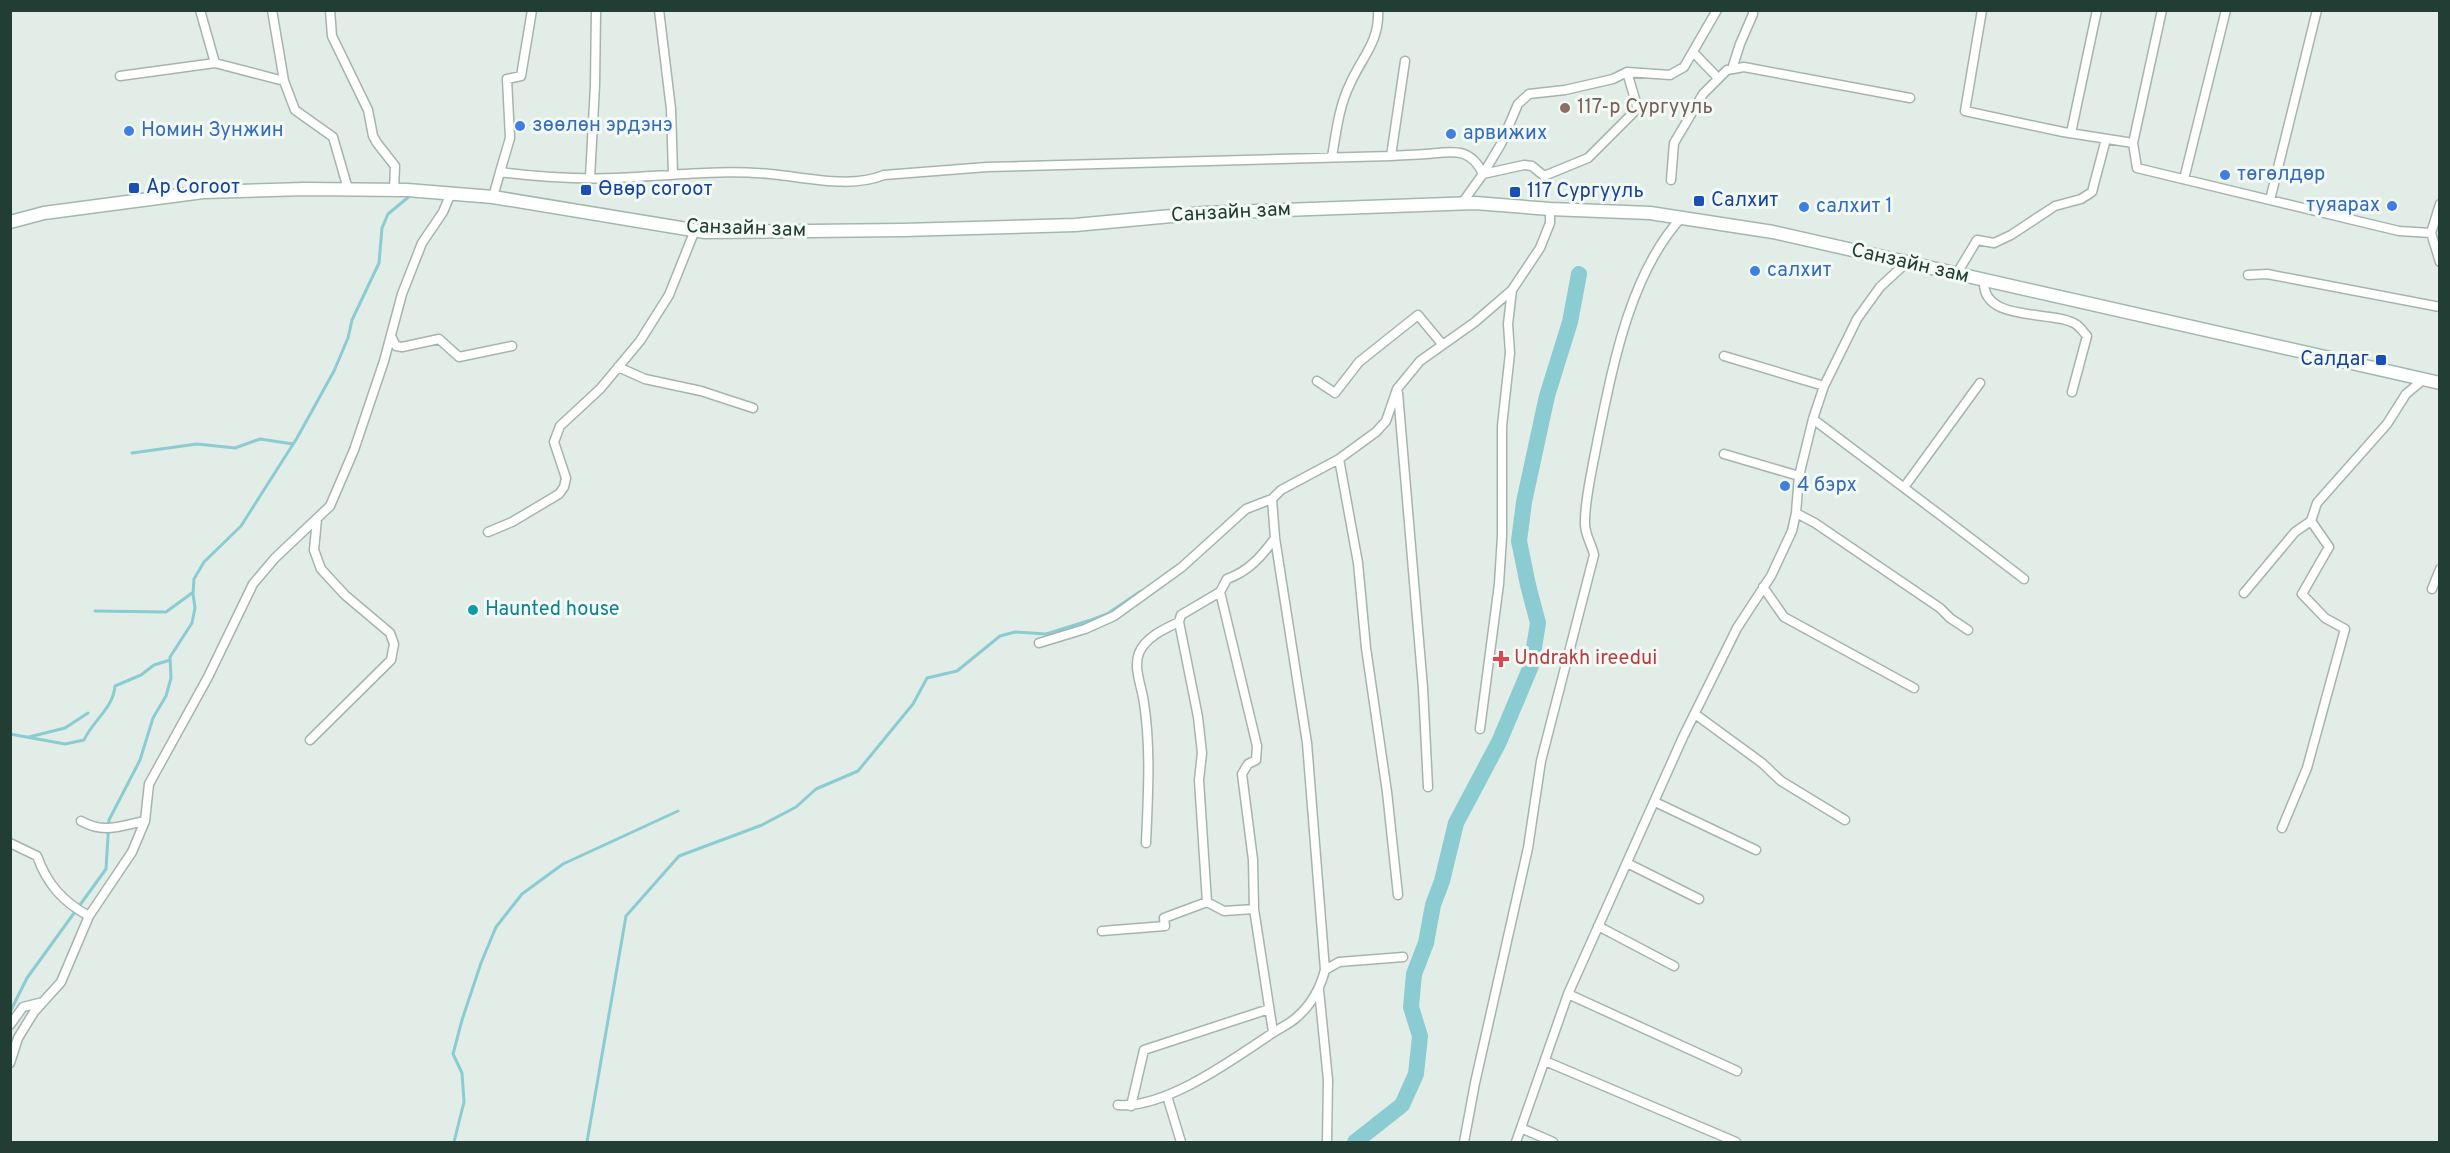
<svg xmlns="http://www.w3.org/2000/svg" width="2450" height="1153" font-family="Overpass,sans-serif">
<rect width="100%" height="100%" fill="#e2ede7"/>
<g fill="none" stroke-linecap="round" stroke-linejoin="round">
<path stroke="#8accd2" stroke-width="3" d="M132,453L197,444L235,448L260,439L293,444
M95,611L166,612L192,593
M10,734L65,744L84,740C93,720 113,709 115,686L141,675L154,665L170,660
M29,737L65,728L88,713
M10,1012L27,978L106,869L109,820L140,760L153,718L166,696L171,678L170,657L192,623L195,608L193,594L194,579L204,562L241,526L297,438L334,371L348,338L352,320L379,263L382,228L388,214L411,195
M454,1142L464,1102L462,1073L453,1054L462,1020L481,963L496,927L522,894L563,864L678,811
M587,1142L626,916L679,856L762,825L796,807L816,789L858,771L913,704L927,678L957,671L1000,636L1015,632L1046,634L1091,620L1107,614L1141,591"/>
<path stroke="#8accd2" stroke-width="16" d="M1355,1142L1402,1105L1416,1074L1420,1036L1411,1007L1414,974L1426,943L1433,905L1442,881L1456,823L1499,742L1531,666L1538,623L1528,585L1519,541L1524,502L1547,396L1570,322L1579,274"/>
<defs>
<path id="minor" d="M200,10L215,63L284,81
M272,10L284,81L295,110L333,137L348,189
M330,10L332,36L368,110L373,136L377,143L395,166L394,190
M659,10L671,109L673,174
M1982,10L1965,111L2063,132L2133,143L2137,168L2399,231L2431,233L2440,262
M1694,53L1718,78
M1405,61L1391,156C1403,155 1414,155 1426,154C1451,152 1470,146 1483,174L1524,165L1532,166L1544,176L1588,158L1636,110L1637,106L1627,72
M1732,69L1740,44L1753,14V10
M120,76L215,63
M2071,133L2097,10
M2133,143L2162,10
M1332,157C1336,133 1339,106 1350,84C1362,57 1380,41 1378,10
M500,172L510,138L507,79L521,76L532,10
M590,178L595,85L596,10
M2184,179L2226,10
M1671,180L1674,143L1703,94L1727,70L1744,67L1910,98
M493,197L500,172C545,178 592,180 637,177C681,174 726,170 770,174C805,177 850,189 884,175L987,167L1391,156
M2270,200L2317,10
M1462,203L1483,174L1501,144L1518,104L1529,94L1565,90L1613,79L1627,72L1670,75L1684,67L1717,10
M2431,233L2440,204
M1956,275L1977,240L1994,243L2011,235L2055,206L2081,199L2092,192L2106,139
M2248,275L2267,274L2440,307
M1984,281C1982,324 2055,309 2077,325C2081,328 2084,333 2087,336L2072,392
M391,336L396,346L402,347L439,339L459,357L512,346
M1724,356L1824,386
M618,367L645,379L701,391L753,408
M1317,381L1335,393L1359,362L1418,315L1442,344
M1398,393L1423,688L1428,787
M1813,419C1883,472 1954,525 2024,579
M1724,454L1799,476
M1339,459L1358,563L1366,648L1387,792L1398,895
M1905,486L1980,383
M1796,513L1815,523L1940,608L1950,618L1968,630
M488,532L512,522L559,494L564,487L566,478L554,442L560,426L600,389L640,341L669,295L695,230
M1763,587L1784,617L1914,688
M2432,589L2440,569
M1220,592L1257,746L1256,760L1248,764L1242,774L1253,860L1254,909L1273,1032
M2244,593L2295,532L2311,521
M1179,622L1198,717L1202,753L1199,780L1207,902L1224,911L1254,909
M1039,643L1085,629L1114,616L1182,567L1246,509L1272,499
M1695,714L1762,763L1781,781L1845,820
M1480,729L1499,584L1502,536V426L1510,353L1508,324L1512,290
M310,740L391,660L394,644L390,633L345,595L321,569L314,550L317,519
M1655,802L1756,850
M81,821C104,834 120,826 145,821
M2282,828L2307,768L2345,629L2325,618L2302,594L2329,547L2311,521L2317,503L2387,424L2406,394L2424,379
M10,843L37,856C47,884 63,902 89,916
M1146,843C1148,796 1151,749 1144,703C1142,687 1133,668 1139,653C1146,637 1164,629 1179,622L1181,615L1220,592L1227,579C1249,571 1261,557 1275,538
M1627,863L1699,899
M1598,926L1674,966
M1102,931L1165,926L1164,918L1207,902
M1325,970L1339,962L1403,957
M1319,990L1328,1080L1327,1142
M1568,994L1737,1071
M10,1025L23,1007L43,1002
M1545,1061L1736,1142
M10,1063L18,1038L34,1012L61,982L89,916L132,852L145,821L149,784L208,677L253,584L275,558L330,506L354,450L384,361L402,294L422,243L443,212L451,193
M1167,1096L1181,1142
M1118,1105C1166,1109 1235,1058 1274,1032C1282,1027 1291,1023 1297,1017C1312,1004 1320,989 1325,970L1307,743L1275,538L1272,499L1281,490L1339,459L1376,432L1386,421L1397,389L1420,361L1475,322L1512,290L1540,248L1550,223V209
M1131,1106L1144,1050L1269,1009
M1521,1128L1553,1142
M1464,1142L1475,1083L1528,848L1541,761L1594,555C1592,545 1585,535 1585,524C1584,501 1594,461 1598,438C1613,365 1630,273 1682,217
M1516,1142L1568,994L1683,737L1737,628L1771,576L1792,531L1796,513L1799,476L1813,419L1824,386L1857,319L1880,287L1906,263"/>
<path id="secondary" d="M10,222L44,213L203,192L305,189L407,190L493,197L705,232L903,230L1075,225L1204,213L1475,203L1550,209L1650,213L1773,232L2440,383"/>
</defs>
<use href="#minor" stroke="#a5b5ae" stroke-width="11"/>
<use href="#secondary" stroke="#a1b8ae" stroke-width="15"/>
<use href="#minor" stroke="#fff" stroke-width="8"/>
<use href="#secondary" stroke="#fff" stroke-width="12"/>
</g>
<circle fill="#8d6e63" stroke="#f3f9f5" stroke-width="2" cx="1565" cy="108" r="6"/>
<g fill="#3f7fe0" stroke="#f3f9f5" stroke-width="2">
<circle cx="520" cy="126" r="6"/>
<circle cx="129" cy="131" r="6"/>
<circle cx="1451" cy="134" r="6"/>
<circle cx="2225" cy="175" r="6"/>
<circle cx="2392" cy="206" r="6"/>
<circle cx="1804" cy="207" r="6"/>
<circle cx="1755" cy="271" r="6"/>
<circle cx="1785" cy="486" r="6"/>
</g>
<g fill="#1a4fb4" stroke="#f3f9f5" stroke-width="2">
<rect x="128" y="182" width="12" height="12" rx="3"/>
<rect x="580" y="184" width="12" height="12" rx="3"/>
<rect x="1509" y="186" width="12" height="12" rx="3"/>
<rect x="1693" y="195" width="12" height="12" rx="3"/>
<rect x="2375" y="354" width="12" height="12" rx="3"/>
</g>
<circle fill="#0f9aa8" stroke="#f3f9f5" stroke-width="2" cx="473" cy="610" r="6"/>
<path fill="#e0444e" stroke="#f3f9f5" stroke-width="2" d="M1498 650h6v6h6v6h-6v6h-6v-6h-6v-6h6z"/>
<g text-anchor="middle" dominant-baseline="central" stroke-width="6" stroke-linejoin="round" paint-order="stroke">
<g font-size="20" fill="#785e54" stroke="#f3f9f5" text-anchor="start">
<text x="1577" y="108">117-р Сургууль</text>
</g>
<g font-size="20" fill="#366cbe" stroke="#f3f9f5" text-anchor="start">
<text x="532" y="126">зөөлөн эрдэнэ</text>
<text x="141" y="131">Номин Зунжин</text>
<text x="1463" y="134">арвижих</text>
<text x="2237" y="175">төгөлдөр</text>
<text x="2380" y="206" text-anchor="end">туяарах</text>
<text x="1816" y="207">салхит 1</text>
<text x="1767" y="271">салхит</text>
<text x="1797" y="486">4 бэрх</text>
</g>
<g font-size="20" fill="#164399" stroke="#f3f9f5" text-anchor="start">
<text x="146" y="188">Ар Согоот</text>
<text x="598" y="190">Өвөр согоот</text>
<text x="1527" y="192">117 Сургууль</text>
<text x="1711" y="201">Салхит</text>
<text x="2369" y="360" text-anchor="end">Салдаг</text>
</g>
<g font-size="20" fill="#223e34" stroke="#f3f9f5">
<text transform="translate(1231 213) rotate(-3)">Санзайн зам</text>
<text transform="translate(746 229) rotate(2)">Санзайн зам</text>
<text transform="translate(1910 264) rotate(13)">Санзайн зам</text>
</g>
<g font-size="20" fill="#0d838f" stroke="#f3f9f5" text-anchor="start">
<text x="485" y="610">Haunted house</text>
</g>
<g font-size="20" fill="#be3a42" stroke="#f3f9f5" text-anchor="start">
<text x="1514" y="659">Undrakh ireedui</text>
</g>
</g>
<rect width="2450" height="1153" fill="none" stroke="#223e34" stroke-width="24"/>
</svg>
